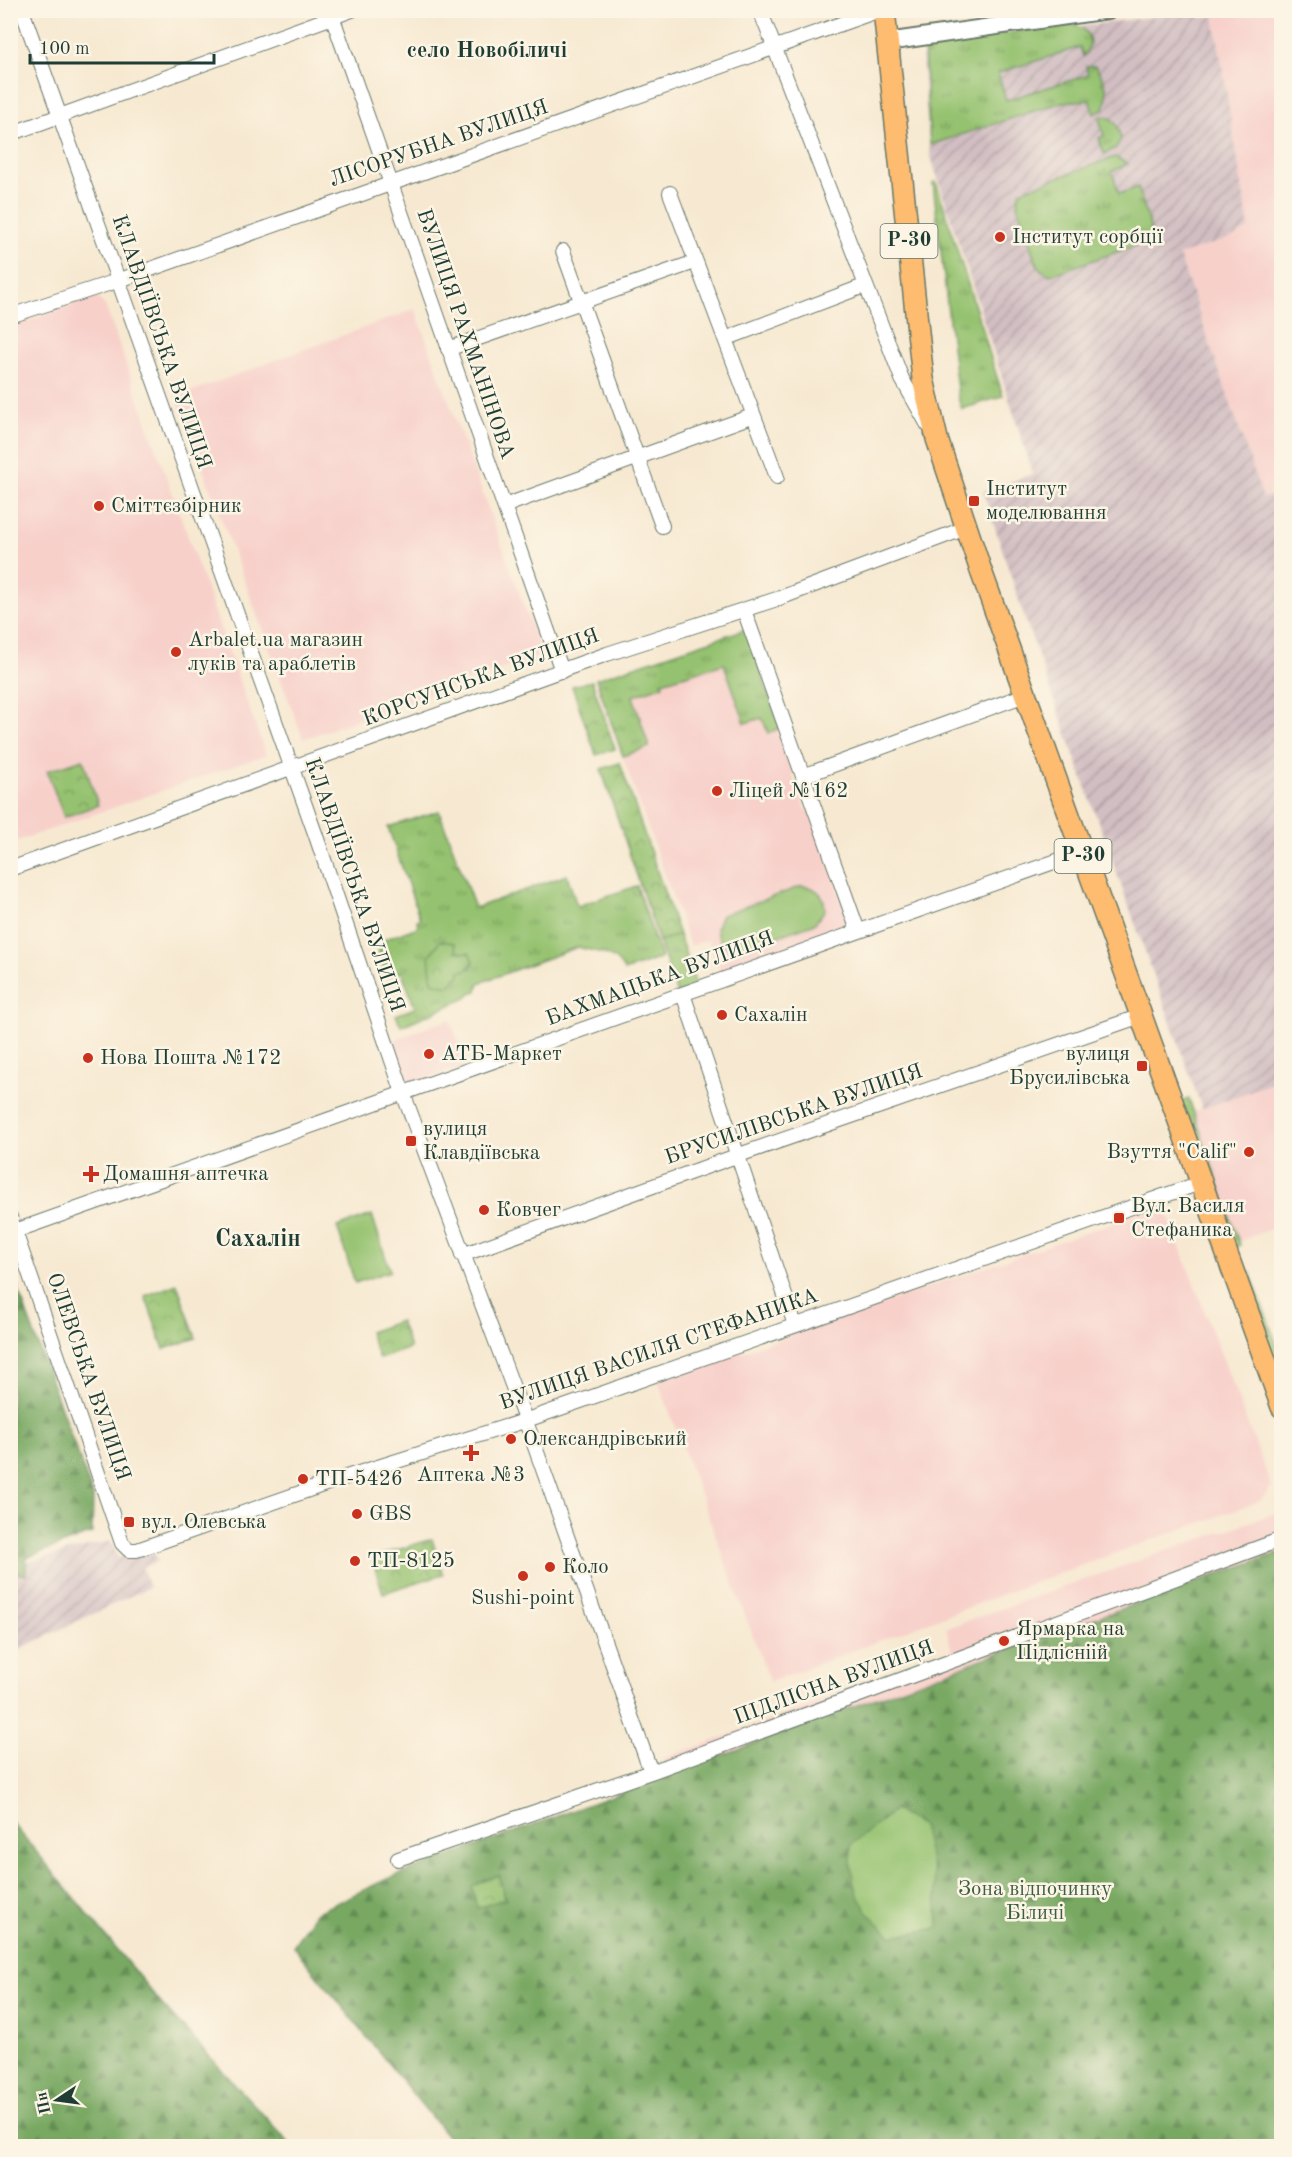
<svg xmlns="http://www.w3.org/2000/svg" width="1292" height="2157" font-family="'Old Standard TT',serif">
<defs>
<pattern id="industrial-furrows" width="10" height="10" patternUnits="userSpaceOnUse" patternTransform="scale(1.5)"><rect width="10" height="10" fill="#d2bec2"/><path d="M-1 1l2-2M0 10L10 0M9 11l2-2" fill="none" stroke="#aa9c9e"/></pattern>
<pattern id="grass-tufts" width="24" height="20" patternUnits="userSpaceOnUse" patternTransform="scale(1.5)"><rect width="24" height="20" fill="#95c270"/><path d="M3 7l-1-3M5 7V3M7 7l1-3M15 17l-1-3M17 17v-4M19 17l1-3" fill="none" stroke="#799f5d"/></pattern>
<pattern id="forest-firs" width="22" height="20" patternUnits="userSpaceOnUse" patternTransform="scale(1.5)"><rect width="22" height="20" fill="#78a862"/><path d="M5 1l3.5 6h-7zM16 11l3.5 6h-7z" fill="#628a52"/></pattern>
<pattern id="park-crowns" width="20" height="18" patternUnits="userSpaceOnUse" patternTransform="scale(1.5)"><rect width="20" height="18" fill="#95c270"/><path d="M2 6a3 3 0 1 1 6 0M12 15a3 3 0 1 1 6 0" fill="none" stroke="#799f5d"/></pattern>
</defs>
<rect width="100%" height="100%" fill="#fcf5e5"/>
<filter id="ink" filterUnits="userSpaceOnUse"><feTurbulence type="fractalNoise" baseFrequency=".0167" numOctaves="2"/><feDisplacementMap in="SourceGraphic" scale="12" xChannelSelector="R" yChannelSelector="G"/><feConvolveMatrix kernelMatrix="1 2 1 2 8 2 1 2 1" color-interpolation-filters="sRGB"/></filter>
<filter id="wash" filterUnits="userSpaceOnUse"><feTurbulence type="fractalNoise" baseFrequency=".008" numOctaves="4" result="noise"/><feDisplacementMap in="SourceGraphic" scale="24" xChannelSelector="R" yChannelSelector="G"/><feGaussianBlur stdDeviation="1.35" result="paint"/><feColorMatrix in="noise" values="0 0 0 0 0 0 0 0 0 0 0 0 0 0 0 0 0 1.4 0 .05"/><feComposite in="paint" operator="in"/></filter>
<g filter="url(#wash)">
<rect width="100%" height="100%" fill="#f7e9d1"/>
<path fill="#f7d0ca" d="M1254,11H1281V492L1263,499L1179,254L1233,237L1246,208L1214,16Z
M95,296L105,305L266,755L11,843V327Z
M415,309L542,655L303,739L176,397Z
M746,628L795,768L792,774L805,809L810,810L851,927L721,974L708,940L690,946L595,679Z
M450,1019L467,1066L406,1086L391,1041Z
M1281,1079V1225L1235,1243L1188,1114Z
M1164,1205L1272,1487L1260,1501L1022,1587L770,1682L658,1381Z
M1281,1511V1561L668,1782L662,1759L953,1655L946,1628Z"/>
<path fill="url(#industrial-furrows)" d="M1193,11H1200L1201,18L1214,16L1249,228L1233,237L1179,255L1263,498L1281,492L1282,1079L1202,1109L1025,619L983,491L1033,474L930,154L922,57L1075,27Z
M111,1541L118,1558L151,1548L158,1561L142,1567L149,1587L11,1653L10,1566Z"/>
<path fill="url(#grass-tufts)" stroke="#5a8052" stroke-width="1.5" d="M1065,23C1084,24 1099,39 1083,56L1080,47L998,73L1006,100L1088,75L1086,66H1095C1105,79 1110,94 1104,109L1094,114L1089,100L1062,102L930,145L924,48Z
M1105,116C1117,120 1118,128 1121,139L1116,148L1104,154L1099,138L1104,136L1099,118Z
M1115,157L1128,164L1112,171L1119,194L1138,187L1150,226V236L1143,243L1050,275L1041,270L1035,260L1017,204L1020,191Z
M936,182L1003,396L962,409L958,398L933,183Z
M746,629L780,728L768,733L762,718L745,723L724,664L662,682L663,685L633,696L649,747L623,756L596,679Z
M439,811L475,908L567,875L577,906L637,886L661,958L624,971C616,952 594,952 578,947L479,983L477,991L470,993L467,998L401,1026L396,1015L415,1008L402,972L386,977L378,952L380,941L418,927L417,920L420,919L388,827Z
M679,935L697,988L677,994L659,941Z
M1189,1099L1240,1245L1230,1250L1177,1103Z
M1250,1272L1281,1357V1389L1241,1277Z"/>
<path fill="url(#forest-firs)" stroke="#4c724b" stroke-width="1.5" d="M11,1270L93,1496L92,1533L26,1558V1575L11,1572Z
M1281,1552V2146H455L293,1946L315,1913L387,1879L1039,1638Z
M11,1821L164,2007L292,2146H11Z"/>
<path fill="url(#park-crowns)" stroke="#5a8052" stroke-width="1.5" d="M592,681L615,749L596,755L572,686Z
M83,759L98,805L64,817L47,771Z
M620,763L679,935L659,941L601,769Z
M440,941L454,943L457,952L469,953L474,963L467,970L460,971V976L447,986L432,982L429,956Z
M177,1284L196,1338L164,1349L145,1296Z
M400,1321L410,1348L379,1359L369,1332Z
M432,1539L443,1574L383,1593L372,1558Z
M499,1875L504,1899L477,1908L472,1886Z"/>
<path fill="#95c270" stroke="#5a8052" stroke-width="1.5" d="M802,886C817,887 825,895 825,910L815,923L742,949C727,952 718,942 716,928L722,915Z
M372,1215L390,1271L355,1283L337,1227Z
M895,1810L922,1826L934,1875L939,1928L892,1936C859,1908 849,1889 851,1845Z"/>
</g>
<g filter="url(#ink)">
<g fill="none" stroke-linecap="round" stroke-linejoin="round">
<defs>
<path id="minor" d="M22,10L316,836L403,1093L529,1430L651,1772
M330,10L562,671
M760,10L902,379L928,425
M10,134L352,10
M670,193L777,477
M563,251L662,526
M10,316L117,281L880,10
M725,339L864,286
M448,349L695,262
M504,506L752,416
M744,610L858,931
M803,776L1025,695
M10,869L607,654L777,599L966,528
M683,994L795,1325
M10,1217L122,1543L129,1550H137L340,1479L524,1421L1200,1183
M15,1231L1082,852
M462,1255L739,1155L1141,1016
M398,1859L651,1772L1282,1539"/>
<path id="tertiary" d="M887,42L1108,10"/>
<path id="primary" d="M884,10L923,379L937,439L981,571L1282,1407"/>
</defs>
<use href="#minor" stroke="#6b796b" stroke-width="16"/>
<use href="#tertiary" stroke="#6b796b" stroke-width="20"/>
<use href="#primary" stroke="#6b796b" stroke-width="24"/>
<use href="#minor" stroke="#fff" stroke-width="14"/>
<use href="#tertiary" stroke="#fff" stroke-width="16"/>
<use href="#primary" stroke="#fdbc6f" stroke-width="21"/>
</g>
</g>
<g fill="#c8321e" stroke="#fcf5e5" stroke-width="2">
<circle cx="1000" cy="237" r="6"/>
<rect x="968" y="495" width="12" height="12" rx="3"/>
<circle cx="99" cy="506" r="6"/>
<circle cx="176" cy="652" r="6"/>
<circle cx="717" cy="791" r="6"/>
<circle cx="722" cy="1015" r="6"/>
<circle cx="429" cy="1054" r="6"/>
<circle cx="88" cy="1058" r="6"/>
<rect x="1136" y="1060" width="12" height="12" rx="3"/>
<rect x="405" y="1135" width="12" height="12" rx="3"/>
<circle cx="1249" cy="1152" r="6"/>
<path d="M88 1165h6v6h6v6h-6v6h-6v-6h-6v-6h6z"/>
<circle cx="484" cy="1210" r="6"/>
<rect x="1113" y="1212" width="12" height="12" rx="3"/>
<circle cx="511" cy="1439" r="6"/>
<path d="M468 1444h6v6h6v6h-6v6h-6v-6h-6v-6h6z"/>
<circle cx="303" cy="1479" r="6"/>
<circle cx="357" cy="1514" r="6"/>
<rect x="123" y="1516" width="12" height="12" rx="3"/>
<circle cx="355" cy="1561" r="6"/>
<circle cx="550" cy="1567" r="6"/>
<circle cx="523" cy="1576" r="6"/>
<circle cx="1004" cy="1641" r="6"/>
</g>
<g text-anchor="middle" dominant-baseline="central" stroke-width="5" stroke-linejoin="round" paint-order="stroke">
<g fill="#fcf5e5" stroke="#617469" stroke-width="1.5">
<rect x="880.5" y="224" width="57" height="34" rx="4.5"/>
<rect x="1054.5" y="839" width="57" height="34" rx="4.5"/>
</g>
<g font-size="20" font-weight="bold" fill="#1f3d34">
<text x="909" y="241">Р-30</text>
<text x="1083" y="856">Р-30</text>
</g>
<g font-size="21" fill="#1f3d34" stroke="#fcf5e5">
<text transform="translate(439 144) rotate(-19)">ЛІСОРУБНА ВУЛИЦЯ</text>
<text transform="translate(465 334) rotate(71)">ВУЛИЦЯ РАХМАНІНОВА</text>
<text transform="translate(161 342) rotate(71)">КЛАВДІЇВСЬКА ВУЛИЦЯ</text>
<text transform="translate(481 678) rotate(-20)">КОРСУНСЬКА ВУЛИЦЯ</text>
<text transform="translate(354 885) rotate(71)">КЛАВДІЇВСЬКА ВУЛИЦЯ</text>
<text transform="translate(660 979) rotate(-20)">БАХМАЦЬКА ВУЛИЦЯ</text>
<text transform="translate(794 1115) rotate(-19)">БРУСИЛІВСЬКА ВУЛИЦЯ</text>
<text transform="translate(659 1350) rotate(-19)">ВУЛИЦЯ ВАСИЛЯ СТЕФАНИКА</text>
<text transform="translate(88 1377) rotate(71)">ОЛЕВСЬКА ВУЛИЦЯ</text>
<text transform="translate(834 1683) rotate(-20)">ПІДЛІСНА ВУЛИЦЯ</text>
</g>
<g font-size="21" fill="#1f3d34" stroke="#fcf5e5" text-anchor="start">
<text x="1012" y="237">Інститут сорбції</text>
<text x="986" y="489">Інститут<tspan x="986" dy="24">моделювання</tspan></text>
<text x="111" y="506">Сміттєзбірник</text>
<text x="188" y="640">Arbalet.ua магазин<tspan x="188" dy="24">луків та араблетів</tspan></text>
<text x="729" y="791">Ліцей №162</text>
<text x="734" y="1015">Сахалін</text>
<text x="441" y="1054">АТБ-Маркет</text>
<text x="1130" y="1054" text-anchor="end">вулиця<tspan x="1130" dy="24">Брусилівська</tspan></text>
<text x="100" y="1058">Нова Пошта №172</text>
<text x="423" y="1129">вулиця<tspan x="423" dy="24">Клавдіївська</tspan></text>
<text x="1237" y="1152" text-anchor="end">Взуття "Calif"</text>
<text x="103" y="1174">Домашня аптечка</text>
<text x="1131" y="1206">Вул. Василя<tspan x="1131" dy="24">Стефаника</tspan></text>
<text x="496" y="1210">Ковчег</text>
<text x="523" y="1439">Олександрівський</text>
<text x="471" y="1475" text-anchor="middle">Аптека №3</text>
<text x="315" y="1479">ТП-5426</text>
<text x="369" y="1514">GBS</text>
<text x="141" y="1522">вул. Олевська</text>
<text x="367" y="1561">ТП-8125</text>
<text x="562" y="1567">Коло</text>
<text x="523" y="1598" text-anchor="middle">Sushi-point</text>
<text x="1016" y="1629">Ярмарка на<tspan x="1016" dy="24">Підлісніій</tspan></text>
</g>
<g font-size="21" fill="#3c5e43" stroke="#fcf5e5">
<text x="1035" y="1889">Зона відпочинку<tspan x="1035" dy="24">Біличі</tspan></text>
</g>
<g font-size="22" font-weight="bold" fill="#1f3d34" stroke="#fcf5e5">
<text x="487" y="51">село Новобіличі</text>
</g>
<g font-size="24" font-weight="bold" fill="#1f3d34" stroke="#fcf5e5">
<text x="258" y="1240">Сахалін</text>
</g>
</g>
<rect width="1292" height="2157" fill="none" stroke="#fcf5e5" stroke-width="36"/>
<g transform="translate(57 2100) rotate(257)" stroke="#fcf5e5" stroke-width="4.5" paint-order="stroke">
<path d="M0-4.5L10 22L0 15L-10 22Z" fill="#1f3d34"/>
<text y="-9" font-size="16" font-weight="bold" text-anchor="middle" fill="#1f3d34">Пн</text>
</g>
<path d="M30 54v9h184v-9" fill="none" stroke="#1f3d34" stroke-width="3"/>
<text x="39" y="54" font-size="18" fill="#1f3d34" stroke="#fcf5e5" stroke-width="4.5" paint-order="stroke">100 m</text>
</svg>
